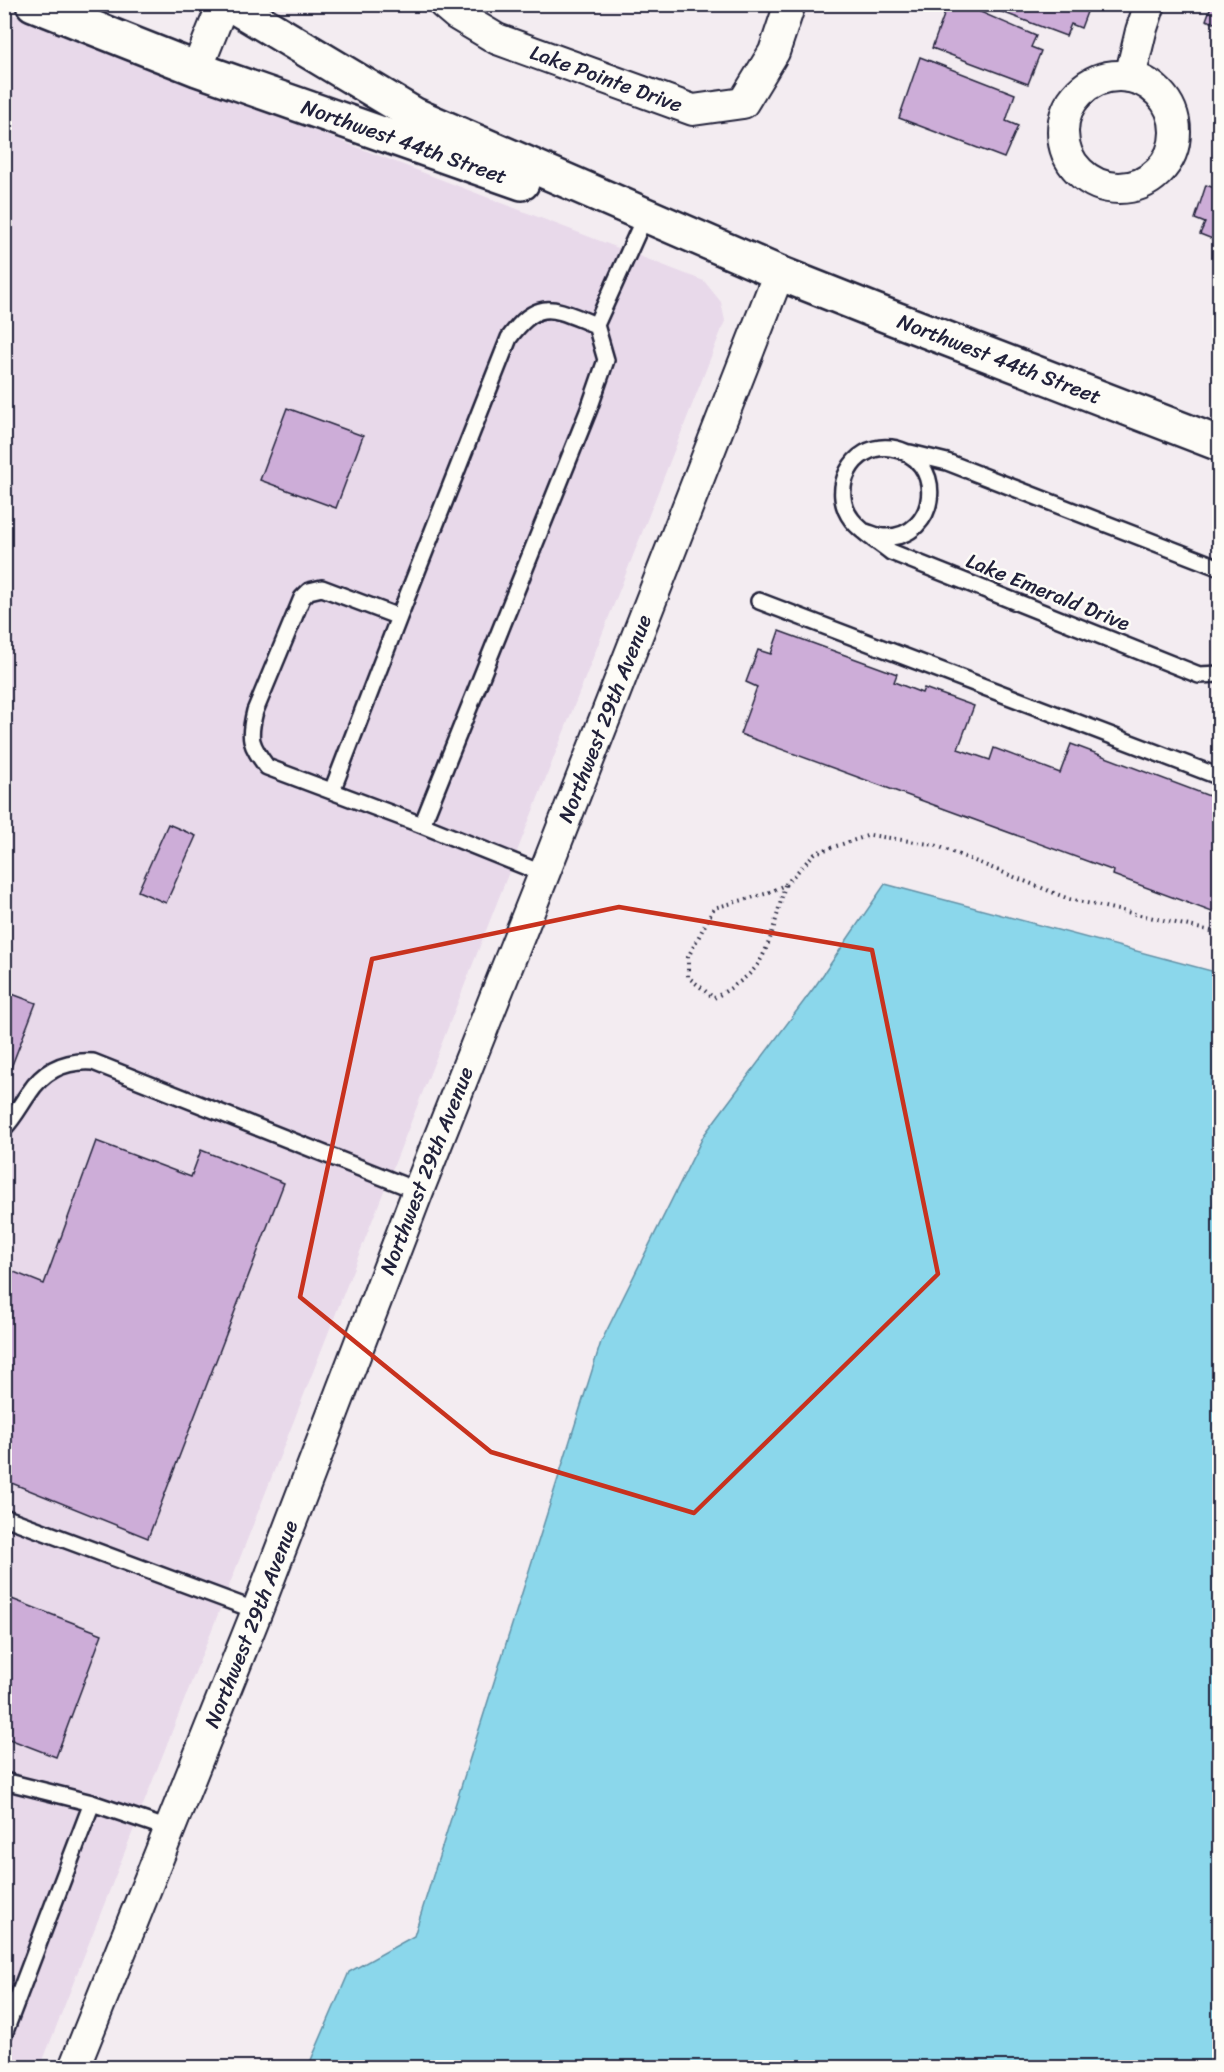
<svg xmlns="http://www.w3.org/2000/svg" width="1224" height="2072" font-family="Sriracha,sans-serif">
<rect width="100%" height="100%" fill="#f3ecf1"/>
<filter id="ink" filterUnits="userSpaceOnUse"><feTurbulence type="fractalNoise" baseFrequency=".0167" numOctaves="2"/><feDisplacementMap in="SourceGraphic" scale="12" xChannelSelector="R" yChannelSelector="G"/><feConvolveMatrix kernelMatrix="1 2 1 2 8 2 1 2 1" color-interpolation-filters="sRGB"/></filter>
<g filter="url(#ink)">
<path fill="#e8d9ea" d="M4,11L704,281L721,302L725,321L40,2068L4,2067Z"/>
<path fill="#8bd7eb" stroke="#618fa5" stroke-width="1.5" d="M885,884L1219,973V2067H308L349,1972L414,1936L601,1342L704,1135L816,985Z"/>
<path fill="#cdadd8" stroke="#22223b" stroke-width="1.5" d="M948,4H962L1036,36L1031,47L1041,51L1028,84L932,48Z
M986,4H1090L1081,28L1071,24L1066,36L986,6Z
M1212,4H1220V25L1206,20Z
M920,57L1015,94L1006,121L1018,126L1004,158L899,118Z
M1206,185L1220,190V242L1200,234L1205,223L1195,219Z
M287,408L363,436L336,508L260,480Z
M779,631L897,674L894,682L922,693L924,688L974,706L958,749L990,760L994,748L1060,773L1071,744L1220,800V915L1113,875L1114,871L740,734L757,687L746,682L758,650L771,654Z
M168,824L196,836L166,903L138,891Z
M4,991L36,1003L7,1078L4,1077Z
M96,1141L191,1177L201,1150L284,1183L148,1538L4,1480V1268L44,1284Z
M4,1596L102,1634L56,1757L4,1737Z"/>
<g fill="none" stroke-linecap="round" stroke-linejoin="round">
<defs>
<path id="service" d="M910,453L947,462L1220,568
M866,532C872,534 878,537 884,537C940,539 947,456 891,448C851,443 829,491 852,520C862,533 879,542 891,552L1199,675L1220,674
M759,601L1220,777
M332,791L399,617
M422,825L267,767C250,744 248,739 255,711L302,598L309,591L322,588L399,617L509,338C540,296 554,309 596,325
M544,874L422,825L589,409L606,360L596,325L641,225
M4,1128C14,1118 21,1104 29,1093C44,1070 66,1060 93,1062L418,1191
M4,1517L257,1611
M4,1781L92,1803L169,1829
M4,2034L92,1803"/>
<g id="minor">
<path id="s1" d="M444,4L457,15L497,39L693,110L743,103L774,52L790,4"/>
<path d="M197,69L223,4"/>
<circle cx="1119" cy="132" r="56"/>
<path d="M1130,77L1141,31L1150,4"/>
<path id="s2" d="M74,2068L257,1611L418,1191L544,874L779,273"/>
</g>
<g id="tertiary">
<path id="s3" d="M33,4L197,69L522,183"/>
<path id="s4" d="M230,4L415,115L779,273L880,313L1220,444"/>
</g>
</defs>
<use href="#service" stroke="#22223b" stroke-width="20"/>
<use href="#minor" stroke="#22223b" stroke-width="34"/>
<use href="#tertiary" stroke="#22223b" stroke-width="38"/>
<path stroke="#22223b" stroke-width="4" stroke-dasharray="1.5 4.5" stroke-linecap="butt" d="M785,885C778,910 773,938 760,961C752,976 728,990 714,998L688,977V957L714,908L765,894L785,885L815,853L870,835L935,845L1069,899L1220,933"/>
<use href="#service" stroke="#fdfcf7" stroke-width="15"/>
<use href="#minor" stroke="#fdfcf7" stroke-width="30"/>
<use href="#tertiary" stroke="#fdfcf7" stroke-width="33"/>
</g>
</g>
<path fill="none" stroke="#c8321e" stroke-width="4.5" stroke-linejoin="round" d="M619,907L872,950L938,1274L694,1513L491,1452L300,1297L372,959Z"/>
<g text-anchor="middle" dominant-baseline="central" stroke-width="5" stroke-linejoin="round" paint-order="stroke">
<g font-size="21" fill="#22223b" stroke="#fdfcf7">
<text stroke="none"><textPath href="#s1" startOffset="180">Lake Pointe Drive</textPath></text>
<text stroke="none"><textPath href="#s3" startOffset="396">Northwest 44th Street</textPath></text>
<text stroke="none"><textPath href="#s4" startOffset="849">Northwest 44th Street</textPath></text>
<text transform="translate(1048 592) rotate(22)">Lake Emerald Drive</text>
<text stroke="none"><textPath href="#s2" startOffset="1450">Northwest 29th Avenue</textPath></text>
<text stroke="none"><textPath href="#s2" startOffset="964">Northwest 29th Avenue</textPath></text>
<text stroke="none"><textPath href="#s2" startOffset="478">Northwest 29th Avenue</textPath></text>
</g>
</g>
<rect width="1224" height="2072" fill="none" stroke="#fdfcf7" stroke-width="24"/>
<rect x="12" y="12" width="1200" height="2048" fill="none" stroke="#22223b" stroke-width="2" filter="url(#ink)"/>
</svg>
